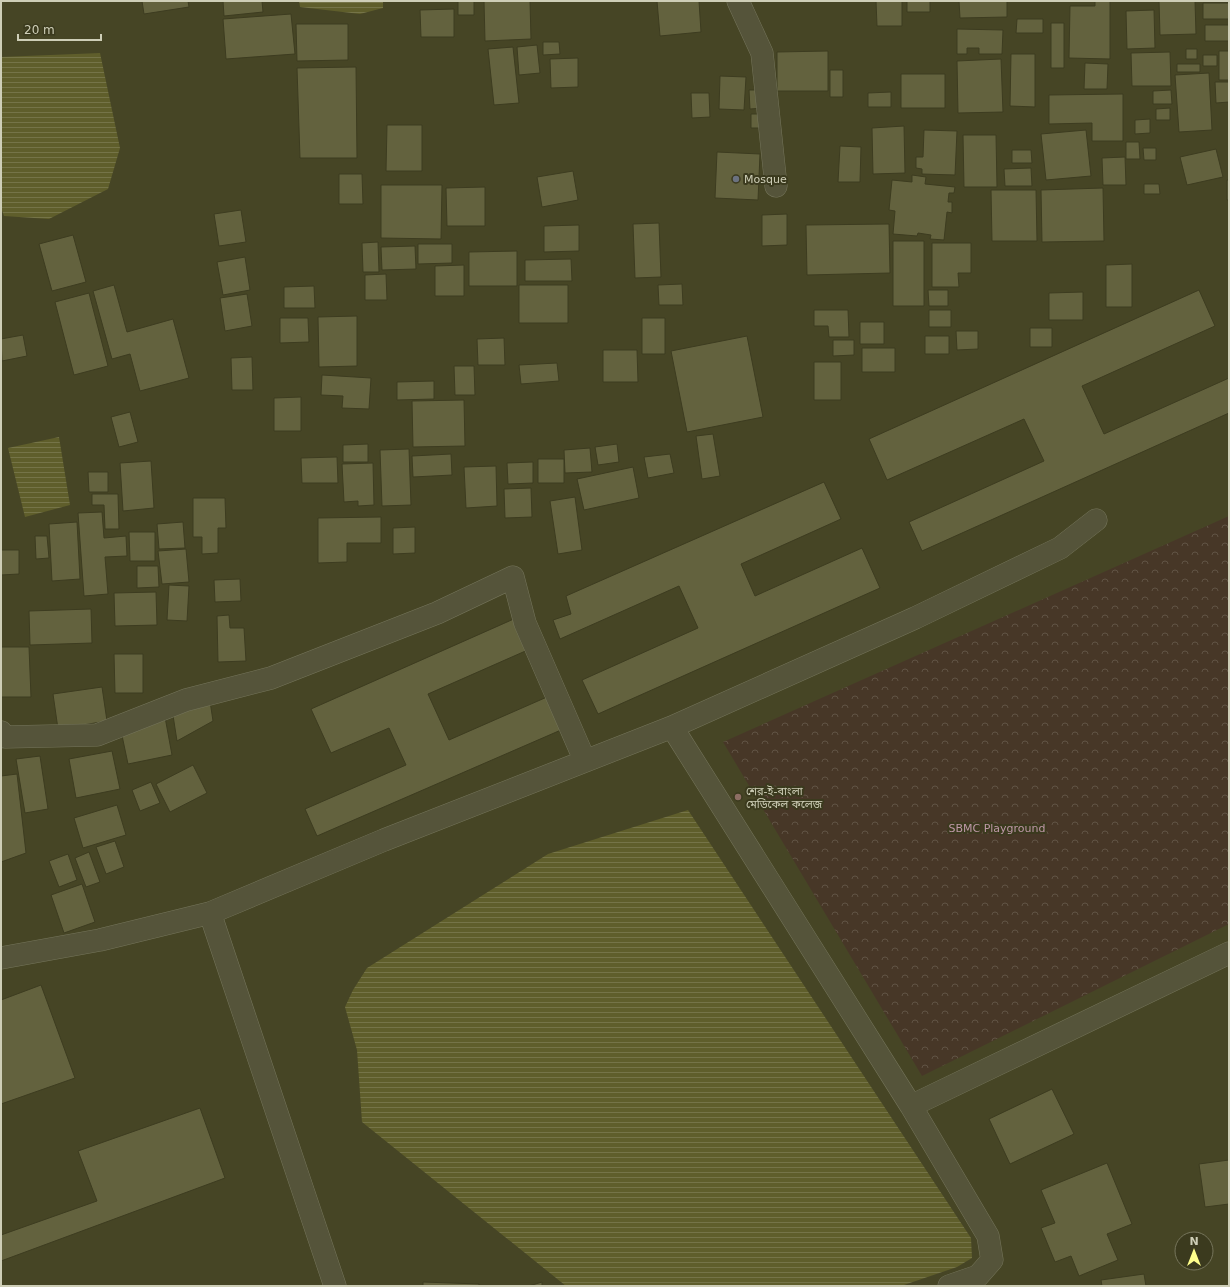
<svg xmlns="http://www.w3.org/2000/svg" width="1230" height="1287" font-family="'DejaVu Sans','Noto Sans Bengali',sans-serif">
<defs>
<pattern id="forest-crowns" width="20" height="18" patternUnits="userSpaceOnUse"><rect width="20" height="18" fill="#473727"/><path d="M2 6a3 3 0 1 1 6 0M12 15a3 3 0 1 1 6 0" fill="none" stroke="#605344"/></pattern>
<pattern id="water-rules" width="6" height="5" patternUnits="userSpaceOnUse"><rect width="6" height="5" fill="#5f5e2b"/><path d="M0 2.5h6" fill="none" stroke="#757448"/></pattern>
</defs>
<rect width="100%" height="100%" fill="#464525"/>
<path fill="url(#forest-crowns)" d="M1229,516V924L922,1076L723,742Z"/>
<path fill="url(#water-rules)" d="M299,1H383V8L360,14L300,7Z
M100,53L120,148L108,189L49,219L4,216L1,208V57Z
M59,437L70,505L25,517L8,448Z
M688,810L971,1238L972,1258L957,1267L901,1286H566L362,1122L357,1050L345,1007L353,990L367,968L548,854Z"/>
<path fill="#63623e" stroke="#3d3c20" d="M142,1H188L189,7L144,14Z
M223,1H262L263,12L224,16Z
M458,1H474V15H458Z
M484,1H530L531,39L485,41Z
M657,1H699L701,32L660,36Z
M876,1H902V26H877Z
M907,1H930V12H907Z
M959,1H1007V17L960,18Z
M1095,1H1110V59L1069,58L1070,6H1095Z
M1159,1H1195L1196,34L1160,35Z
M1203,3H1229V19H1203Z
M454,9V37H421L420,10Z
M1154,10L1155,48L1127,49L1126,11Z
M291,14L295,54L226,59L223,19Z
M1017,19H1043V33H1016Z
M1051,23H1064V68H1051Z
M296,24H348V60L297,61Z
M1205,25H1229V41H1205Z
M957,29L1003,30L1002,54H979V48H967V54H957Z
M543,42H559L560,54L543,55Z
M537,45L540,73L519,75L517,47Z
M513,47L519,103L494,105L488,49Z
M1186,49H1197V59H1186Z
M828,51V91H777V52Z
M1219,51H1229V80H1219Z
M1170,52L1171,86H1132L1131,53Z
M1011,54H1035V107L1010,106Z
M1203,55H1217V66H1203Z
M578,58V87L551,88L550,59Z
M1001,59L1003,112L958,113L957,61Z
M1085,63L1108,64L1107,89H1084Z
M1177,64H1200V72H1177Z
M356,67L357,158H300L297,68Z
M830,70H843V97H830Z
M1209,73L1212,130L1179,132L1175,75Z
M901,74H945V108H901Z
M720,76L746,77L744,110L719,109Z
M1215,82H1229V102L1216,103Z
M749,90H763L764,108L750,109Z
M1171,90L1172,104H1153V91Z
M891,92V107H868V93Z
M691,93H709L710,117L692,118Z
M1123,94V141H1092V123L1049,124V95Z
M1170,108V120H1156V109Z
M751,114H761V128H751Z
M1150,119V133L1135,134V120Z
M387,125H422V171H386Z
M904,126L905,173L873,174L872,128Z
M924,130L957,131L955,175L922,174V169L916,168V157H923Z
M1086,130L1091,176L1046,180L1041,134Z
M963,135H996L997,187H964Z
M1126,142H1139L1140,159H1126Z
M840,146L861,147L860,182H838Z
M1143,148H1156V160H1144Z
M1216,149L1223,177L1187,185L1180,157Z
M1012,150H1031L1032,163H1012Z
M717,152L760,154L758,200L715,198Z
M1125,157L1126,185H1103L1102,158Z
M1031,168L1032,186H1005L1004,169Z
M573,171L578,200L542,207L537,177Z
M339,174H362L363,204H339Z
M912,175L926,177L925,184L955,187L954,193H949L948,202H952V213L947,212L944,240L930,239L931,235L918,233L917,236L893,234L895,211L889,210L892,180L912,182Z
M1227,180H1229V200H1227Z
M1144,184H1159L1160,194H1144Z
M381,185H442L441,239L381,238Z
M485,187V226H447L446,188Z
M1103,188L1104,241L1042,242L1041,190Z
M991,190H1036L1037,241H992Z
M241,210L246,242L219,246L214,214Z
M787,214V245L762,246V215Z
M659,223L661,277L635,278L633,224Z
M889,224L890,273L807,275L806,225Z
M579,225V251L544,252V226Z
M73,235L86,282L52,291L39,244Z
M893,241H924V306H893Z
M378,242L379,272H363L362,243Z
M932,243H971V273H958L959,287H932Z
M418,244H452V263L418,264Z
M415,246L416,269L382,270L381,247Z
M517,251V286H469V252Z
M245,257L250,290L223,295L217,262Z
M571,259L572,281H525V260Z
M1132,264V307H1106V265Z
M464,265V296H435V266Z
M386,274L387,300H365V275Z
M682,284L683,305H659L658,285Z
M114,285L127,332L173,319L189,378L140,391L130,354L112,359L93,291Z
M519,285H568V323H519Z
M314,286L315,308H284V287Z
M928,290H948V306H929Z
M1199,290L1215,326L1082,386L1104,434L1229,378V413L922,551L909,522L1044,461L1024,419L887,480L869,439Z
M1083,292V320H1049V293Z
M89,293L108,366L74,375L55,302Z
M247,294L252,326L225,331L220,298Z
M814,310H848L849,337H829L828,326H814Z
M929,310H951V327H929Z
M357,316V366L319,367L318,317Z
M280,318H308L309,342L280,343Z
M642,318H665V354H642Z
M860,322H884V344H860Z
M1030,328H1052V347H1030Z
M956,331H978V349L957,350Z
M23,335L27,356L2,361L1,339Z
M747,336L763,417L687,432L671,351Z
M925,336H949V354H925Z
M504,338L505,365H478L477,339Z
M833,340H854V355L833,356Z
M862,348H895V372H862Z
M603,350H637L638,382H603Z
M252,357L253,390H232L231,358Z
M814,362H841V400H814Z
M557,363L559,381L521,384L519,365Z
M454,366H474L475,395H455Z
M322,375L371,378L369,409L342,408L343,396L321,395Z
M434,381V399L397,400V382Z
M301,397V431H274V398Z
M464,400L465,446L413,447L412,401Z
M130,412L138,442L119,447L111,417Z
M713,434L720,476L702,479L696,436Z
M368,444V462H343V445Z
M617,444L619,462L598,465L595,447Z
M590,448L592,472L565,473L564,450Z
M409,449L411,505L382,506L380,450Z
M451,454L452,475L413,477L412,456Z
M670,454L674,473L648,478L644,457Z
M337,457L338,483H302L301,458Z
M538,459H564V483H538Z
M151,461L154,508L123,511L120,463Z
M533,462V483L508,484L507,463Z
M373,463L374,505L358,506V501L344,502L342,464Z
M496,466L497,506L466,508L464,467Z
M633,467L639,498L584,510L577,479Z
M88,472H108V492H89Z
M824,482L841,519L741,564L755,596L862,548L880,588L598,714L582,680L698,628L679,586L560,639L553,620L571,614L566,596Z
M531,488L532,517L505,518L504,489Z
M92,494H118L119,529H105L104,505H92Z
M575,497L582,550L558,554L550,501Z
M193,498H225L226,528H218V553L202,554V537H193Z
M102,512L104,538L126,536L127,556L105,557L108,594L84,596L78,513Z
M381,517V543H347V562L318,563V518Z
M77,522L80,579L52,581L49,524Z
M183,522L185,548L159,549L157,524Z
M415,527V553L393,554V528Z
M129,532H155V561H130Z
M35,536H47L49,558L36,559Z
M186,549L189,582L162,584L158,551Z
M1,550H19V574L1,575Z
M137,566H158L159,587L137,588Z
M240,579L241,601L215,602L214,580Z
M169,585L189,586L187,621L167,620Z
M156,592L157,625L115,626L114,593Z
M91,609L92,643L30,645L29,611Z
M229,615L230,628H244L246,661L218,662L217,616Z
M516,618L530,649L428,694L449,740L547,697L561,730L317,836L305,809L406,765L389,728L331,753L311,709Z
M1,647H29L31,697H1Z
M114,654H143V693H115Z
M102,687L107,721L58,729L53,694Z
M210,701L213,721L177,741L172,709Z
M165,717L172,755L128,764L120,726Z
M112,751L120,789L76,798L69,759Z
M40,756L48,809L25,813L16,759Z
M193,765L207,793L170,812L156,784Z
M17,774L26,853L1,862V776Z
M151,782L160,803L140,811L132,790Z
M117,805L126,835L83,848L74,818Z
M115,841L124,867L106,874L96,847Z
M89,852L100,882L86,887L75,858Z
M68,854L77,880L59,887L49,861Z
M82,884L95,922L64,933L51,895Z
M41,985L75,1078L1,1104V1000Z
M1052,1089L1074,1134L1010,1164L989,1119Z
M200,1108L225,1178L1,1261V1235L97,1201L78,1151Z
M1229,1160V1204L1205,1207L1199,1164Z
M1107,1163L1132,1224L1107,1234L1118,1260L1079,1276L1071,1256L1055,1262L1041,1228L1055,1223L1041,1190Z
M1144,1274L1146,1286H1102L1101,1280Z
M423,1282L479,1284V1286H423Z
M542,1282V1286H529Z"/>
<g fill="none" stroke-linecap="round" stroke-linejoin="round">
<defs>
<path id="minor" d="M738,1L762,53L776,186
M672,727L911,1106L1229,953
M1,732L5,737L97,735L186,700L271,678L437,613L513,577L525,623L585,761
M210,913L335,1286
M1,958L100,940L210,913L384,840L672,727L915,618L1060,548L1096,520
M911,1106L988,1236L992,1260L978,1276L949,1286"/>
</defs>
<use href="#minor" stroke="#75755b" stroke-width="23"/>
<use href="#minor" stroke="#55543a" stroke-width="22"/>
</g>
<circle fill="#6b7280" stroke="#3b3a1e" stroke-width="1.5" cx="736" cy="179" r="4"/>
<circle fill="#8d6e63" stroke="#3b3a1e" stroke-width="1.5" cx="738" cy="797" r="4"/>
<g text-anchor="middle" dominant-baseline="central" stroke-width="4" stroke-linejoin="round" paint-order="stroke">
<g font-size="11" fill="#ceceb7" stroke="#3b3a1e" text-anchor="start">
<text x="744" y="179">Mosque</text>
<text x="746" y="791">শের-ই-বাংলা<tspan x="746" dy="13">মেডিকেল কলেজ</tspan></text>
</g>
<g font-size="11" fill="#be98a7" stroke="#3b3a1e">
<text x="997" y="828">SBMC Playground</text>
</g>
</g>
<rect width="1230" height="1287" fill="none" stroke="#ceceb7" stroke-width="4"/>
<g transform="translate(1194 1251)"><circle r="19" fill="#3b3a1e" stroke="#76755b"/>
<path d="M0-3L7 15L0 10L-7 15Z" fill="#ffff8c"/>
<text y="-6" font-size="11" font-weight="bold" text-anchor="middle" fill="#ceceb7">N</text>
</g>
<path d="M18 34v6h83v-6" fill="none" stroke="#ceceb7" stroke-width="2"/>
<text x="24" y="34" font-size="12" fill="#ceceb7" stroke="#3b3a1e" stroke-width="3" paint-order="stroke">20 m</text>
</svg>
